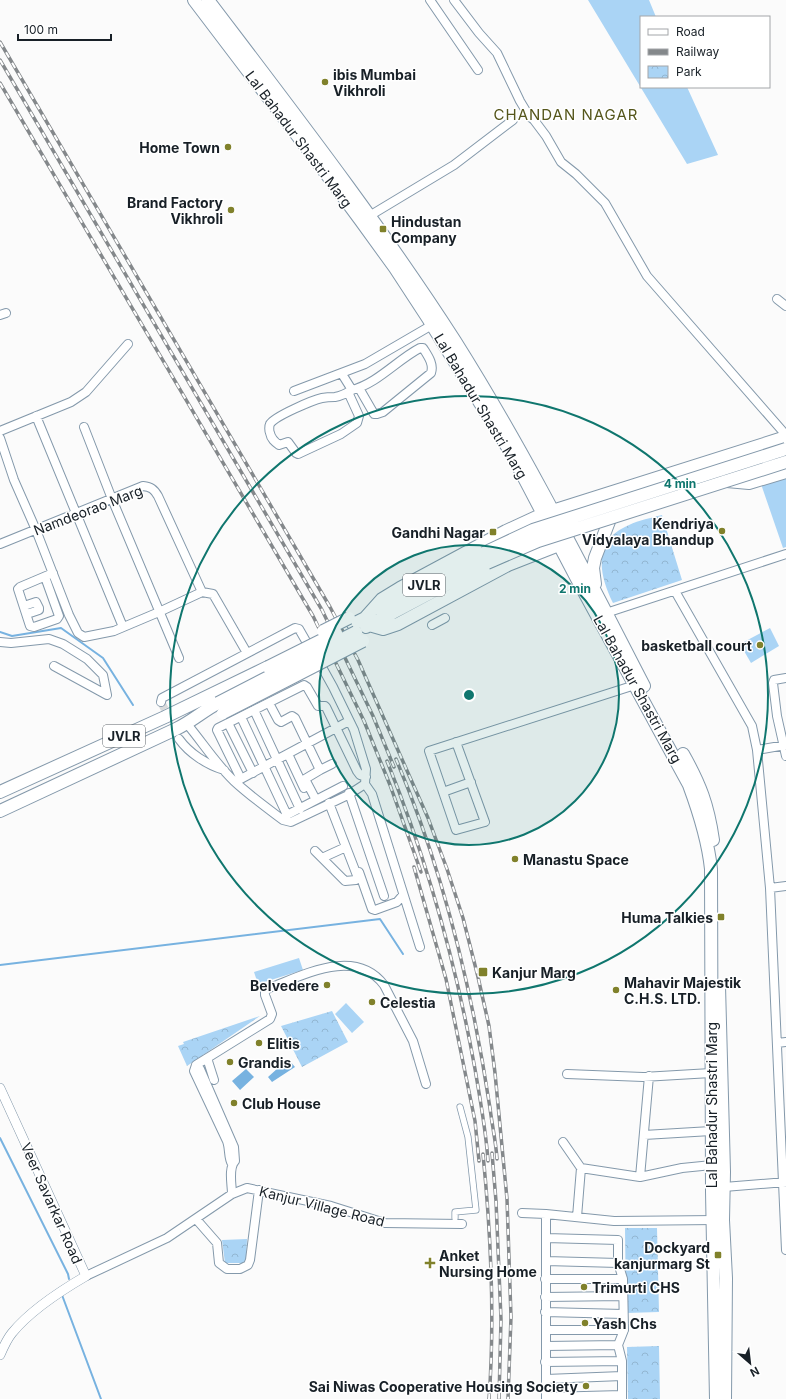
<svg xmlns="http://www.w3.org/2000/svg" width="786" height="1399" font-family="Inter,sans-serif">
<defs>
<pattern id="park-crowns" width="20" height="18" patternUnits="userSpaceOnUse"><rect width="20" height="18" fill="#aad4f5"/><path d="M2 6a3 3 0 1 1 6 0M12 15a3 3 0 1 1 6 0" fill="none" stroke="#92b6d2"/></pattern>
</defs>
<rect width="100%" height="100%" fill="#fbfbfb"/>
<path fill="#aad4f5" d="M588,0H649L656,17H641V87H687L718,155L687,164Z
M786,477V547L783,548L761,484Z
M770,628L779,646L751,663L740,644Z
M299,958L303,970L258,984L254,972Z
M346,1003L364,1022L352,1033L335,1014Z"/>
<path fill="url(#park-crowns)" d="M662,515L682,580L613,603C598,573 593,540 629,525C639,520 651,518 662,515Z
M332,1011L348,1042L302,1067L281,1026Z
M260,1016L187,1066L178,1046L184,1044L183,1042Z
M625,1228H657L659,1312L626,1313Z
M247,1239L246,1263H225L222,1240Z
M659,1346L660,1399H628L627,1347Z"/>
<path fill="#77b2e0" d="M288,1059L295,1067L272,1082L268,1077Z
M246,1069L254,1077L240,1090L232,1081Z"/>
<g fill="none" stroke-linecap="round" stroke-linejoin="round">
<path stroke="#77b2e0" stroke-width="2" d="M0,632L12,636L61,628L103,658L133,705
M0,965L380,919L403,954
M0,1138L68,1274L69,1279
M62,1295L101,1399"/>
<path stroke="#d9dadb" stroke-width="8" stroke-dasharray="8 4" stroke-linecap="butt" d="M161,702L177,733"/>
<defs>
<path id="pedestrian" d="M455,1218V1212L476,1210L468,1137L460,1107"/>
<path id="minor" d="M430,0L478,70
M454,0L479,33L497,53L520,101L529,116L534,120L546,136L561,162L576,174L605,203L647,276L786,435
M366,218L454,165L513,120
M777,299L786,306
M0,315L6,313
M342,374L352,390C347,393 341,396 335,397C331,397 327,397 322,398C313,400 275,416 270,424C269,426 269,431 270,433C271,439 275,442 279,445L288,442L296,453L298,454L341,434L357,423L359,416L348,392
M352,390C378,383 397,360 420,348H423C428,356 434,364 431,373L383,412L377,414H374L359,388
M294,391L365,364L432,325
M36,416L123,627
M84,427L112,499L179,658
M0,431L71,402L86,392L128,344
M0,438L14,480L36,530L69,615L78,633L84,637L114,631L159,612L202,592
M0,544L143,486C151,487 154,489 158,496L202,592L213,594L247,653
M45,577L59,616L57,619L34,627L30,626L18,589L20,587L53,573
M675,591L752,726L757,750L770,888L786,1250
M24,606L36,602L39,608V610L27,614
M606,613L786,554
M432,625L445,618
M0,642L11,643L49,639L63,644L87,659L103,675L107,695L54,666
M318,660L333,687L354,730L366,769L365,784L372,794L420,947
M786,678L774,680L773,683L777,716L786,756
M161,702L162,698L295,628L299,629L311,650
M269,703L278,720L281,722L292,716L295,718L320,770L305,779L316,800
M254,710L300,809
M241,717L287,815L343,786
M228,723L253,773
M187,724C203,743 216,764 234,781C249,795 267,808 283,820L291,822L348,795L365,784
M179,739C189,753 207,765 224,770
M456,742L485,822L456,830L429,751L635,685
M757,750L786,745
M288,754L304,788
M320,770L332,764
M241,779L217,730L218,728L304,685L307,687L318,706H325L326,707L357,771L360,775L366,777
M237,781L349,721
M443,792L471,782
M349,793L384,896
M329,803L358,878L356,880L345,881L322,858L346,847
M315,851L322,858
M359,872L372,909L375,910L397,902L403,895
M770,888L786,886
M777,1043L786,1042
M207,1058L214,1080
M196,1065L270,1019L272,1014L265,995V991L269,988C304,975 355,947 384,985L413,1041L426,1084
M567,1074L643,1077L711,1073
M644,1135L711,1131
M563,1142L581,1168L640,1177L682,1168L712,1165
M640,1177L649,1076
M724,1187L786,1182
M232,1194C232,1185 228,1168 235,1161L234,1147L200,1069L196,1065L194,1071L227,1141C230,1149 228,1158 232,1164
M522,1213L546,1214L614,1221L717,1220
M577,1217L581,1168
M196,1219L217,1243L219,1263L227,1269H240L248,1265L250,1260L259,1190
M546,1238L618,1240V1263L623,1279L624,1330L618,1345L622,1361V1399
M546,1261L618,1263
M86,1276L167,1238L232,1194L247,1188L331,1206L385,1223L462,1224
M545,1279H623
M545,1297L623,1296
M545,1312L623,1314
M546,1330H624
M546,1346L618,1345
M545,1362L622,1361
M546,1379L622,1376
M546,1397L622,1395
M546,1399V1214"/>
<path id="tertiary" d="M0,1088L86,1276C62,1290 29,1312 12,1333C7,1339 3,1348 0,1355"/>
<path id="primary" d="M194,0L254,79L313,156L361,221L395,268L429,320L511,453L577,579L689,785C699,812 708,840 711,869L712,1192L716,1399
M208,0C293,112 379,223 455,341C525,452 584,570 644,686
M727,481L749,483L786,472
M595,584L593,568L595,558L613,511
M380,610L484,553
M353,624L365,618L382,599L400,588L506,531L543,514L786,437
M369,625L383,629L398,624L508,565L559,545L563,540
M366,627L487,563
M683,754C700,784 708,805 713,840
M0,792L165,717L268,667
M0,811L176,729C191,722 203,711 218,703
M719,986L724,1172L723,1220L726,1278L725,1399"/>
</defs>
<use href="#pedestrian" stroke="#8499ab" stroke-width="7"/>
<use href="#minor" stroke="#8499ab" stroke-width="10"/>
<use href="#tertiary" stroke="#8499ab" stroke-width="10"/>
<use href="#primary" stroke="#8499ab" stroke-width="14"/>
<use href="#pedestrian" stroke="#fff" stroke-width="5.5"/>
<use href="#minor" stroke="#fff" stroke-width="8"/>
<use href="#tertiary" stroke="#fff" stroke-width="9"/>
<use href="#primary" stroke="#fff" stroke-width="12"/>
<defs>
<path id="rail" d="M0,42L330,607L358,660L428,818L447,869L463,918L478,977L489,1026L495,1073L507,1199L511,1317L508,1399
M0,60L322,610L373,716L394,767
M0,83L313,616L364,721L390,785L421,872
M396,759C443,870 472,989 490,1108C492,1125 496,1142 497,1159
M387,761C427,860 456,964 475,1069C480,1099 486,1130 488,1161
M414,867L446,979L475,1121L479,1161
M492,1153L496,1201L501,1319L499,1399
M483,1154C491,1235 495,1318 489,1399"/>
</defs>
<use href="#rail" stroke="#84888b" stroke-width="3.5"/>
<use href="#rail" stroke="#fff" stroke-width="2" stroke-dasharray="6" stroke-linecap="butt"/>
<defs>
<path id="primary-bridge" d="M484,553L533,530L786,449
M487,563L538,541L786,462
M323,631L349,618
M268,667L336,633
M218,703L356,632
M223,713L363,641"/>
</defs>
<use href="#primary-bridge" stroke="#8499ab" stroke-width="14" stroke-linecap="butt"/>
<use href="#primary-bridge" stroke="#fff" stroke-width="12"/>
</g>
<circle cx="469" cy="695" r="150" fill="#0f766e" fill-opacity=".12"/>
<g fill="none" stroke="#0f766e" stroke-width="2">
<circle cx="469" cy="695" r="150"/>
<circle cx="469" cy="695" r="299"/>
</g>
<g fill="#80812b" stroke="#fff" stroke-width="1.5">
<circle cx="325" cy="82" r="4"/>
<circle cx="228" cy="147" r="4"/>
<circle cx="231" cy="210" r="4"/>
<rect x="379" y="225" width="8" height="8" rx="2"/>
<circle cx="722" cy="531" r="4"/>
<rect x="489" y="528" width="8" height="8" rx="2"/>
<circle cx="760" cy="645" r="4"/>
<circle cx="515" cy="859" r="4"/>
<rect x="717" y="913" width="8" height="8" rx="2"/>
<rect x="478" y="967" width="10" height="10" rx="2"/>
<circle cx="327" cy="985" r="4"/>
<circle cx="616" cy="990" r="4"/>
<circle cx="372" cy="1002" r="4"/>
<circle cx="259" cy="1043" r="4"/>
<circle cx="230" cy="1062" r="4"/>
<circle cx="234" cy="1103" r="4"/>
<rect x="714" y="1251" width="8" height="8" rx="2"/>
<path d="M428 1257h4v4h4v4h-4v4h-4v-4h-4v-4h4z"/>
<circle cx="584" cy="1287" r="4"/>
<circle cx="585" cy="1323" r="4"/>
<circle cx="586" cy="1386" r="4"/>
</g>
<g text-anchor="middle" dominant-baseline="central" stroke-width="3" stroke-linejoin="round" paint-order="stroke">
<g fill="#fff" stroke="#5d6368" stroke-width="1">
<rect x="403" y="574" width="42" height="22" rx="3"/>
<rect x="103" y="725" width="42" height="22" rx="3"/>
</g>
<g font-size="13" font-weight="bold" fill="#182027">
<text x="424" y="585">JVLR</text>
<text x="124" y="736">JVLR</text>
</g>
<g font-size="14" font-weight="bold" fill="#182027" stroke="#fff" text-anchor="start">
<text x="333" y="74">ibis Mumbai<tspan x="333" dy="16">Vikhroli</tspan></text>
<text x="220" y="147" text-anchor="end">Home Town</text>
<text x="223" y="202" text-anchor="end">Brand Factory<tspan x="223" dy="16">Vikhroli</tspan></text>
<text x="391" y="221">Hindustan<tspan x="391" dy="16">Company</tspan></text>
<text x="714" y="523" text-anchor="end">Kendriya<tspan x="714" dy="16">Vidyalaya Bhandup</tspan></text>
<text x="485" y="532" text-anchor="end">Gandhi Nagar</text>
<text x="752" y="645" text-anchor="end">basketball court</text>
<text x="523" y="859">Manastu Space</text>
<text x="713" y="917" text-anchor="end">Huma Talkies</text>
<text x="492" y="972">Kanjur Marg</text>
<text x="624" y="982">Mahavir Majestik<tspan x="624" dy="16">C.H.S. LTD.</tspan></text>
<text x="319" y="985" text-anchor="end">Belvedere</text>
<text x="380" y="1002">Celestia</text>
<text x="267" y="1043">Elitis</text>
<text x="238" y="1062">Grandis</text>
<text x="242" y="1103">Club House</text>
<text x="710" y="1247" text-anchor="end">Dockyard<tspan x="710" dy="16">kanjurmarg St</tspan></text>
<text x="439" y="1255">Anket<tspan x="439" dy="16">Nursing Home</tspan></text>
<text x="592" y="1287">Trimurti CHS</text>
<text x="593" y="1323">Yash Chs</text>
<text x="578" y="1386" text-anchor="end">Sai Niwas Cooperative Housing Society</text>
</g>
<g font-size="14" fill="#182027" stroke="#fff">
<text transform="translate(299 139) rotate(53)">Lal Bahadur Shastri Marg</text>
<text transform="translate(481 406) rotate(59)">Lal Bahadur Shastri Marg</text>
<text transform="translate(88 510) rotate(-21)">Namdeorao Marg</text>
<text transform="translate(638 689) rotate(61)">Lal Bahadur Shastri Marg</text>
<text transform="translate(711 1105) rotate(-90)">Lal Bahadur Shastri Marg</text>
<text transform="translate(52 1203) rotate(66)">Veer Savarkar Road</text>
<text transform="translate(322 1206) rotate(14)">Kanjur Village Road</text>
</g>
<g font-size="15" letter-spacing="1" fill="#55561b" stroke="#fff">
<text x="566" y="114">CHANDAN NAGAR</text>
</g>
</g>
<circle cx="469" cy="695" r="6" fill="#0f766e" stroke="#fff" stroke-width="2"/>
<g font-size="12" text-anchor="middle" font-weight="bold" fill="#0f766e" stroke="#fff" stroke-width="3" stroke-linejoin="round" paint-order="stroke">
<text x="680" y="488">4 min</text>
<text x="575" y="593">2 min</text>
</g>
<rect x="640" y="16" width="130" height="72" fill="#ffffff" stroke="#a3a6a9"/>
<rect x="648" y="29" width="20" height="6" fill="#ffffff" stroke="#a3a6a9"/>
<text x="676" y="36" font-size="12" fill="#182027">Road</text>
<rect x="648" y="49" width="20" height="6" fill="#84888b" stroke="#a3a6a9"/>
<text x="676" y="56" font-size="12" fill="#182027">Railway</text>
<rect x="648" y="66" width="20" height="12" fill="url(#park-crowns)" stroke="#a3a6a9"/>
<text x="676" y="76" font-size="12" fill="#182027">Park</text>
<g transform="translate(750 1363) rotate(152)" stroke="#ffffff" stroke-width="3" paint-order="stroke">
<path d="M0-3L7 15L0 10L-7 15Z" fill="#182027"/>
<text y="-6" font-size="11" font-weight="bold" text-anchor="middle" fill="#182027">N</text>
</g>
<path d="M18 34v6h93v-6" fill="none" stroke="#182027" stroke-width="2"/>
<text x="24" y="34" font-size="12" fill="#182027" stroke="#ffffff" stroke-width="3" paint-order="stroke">100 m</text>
</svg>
